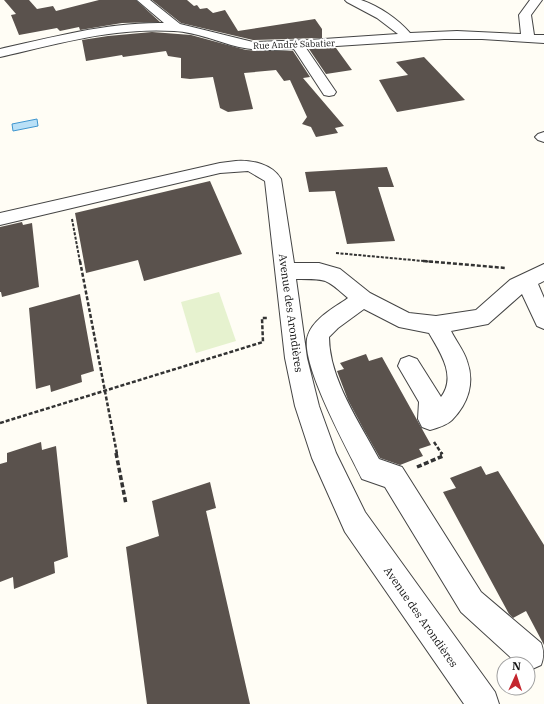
<svg xmlns="http://www.w3.org/2000/svg" width="544" height="704" font-family="'IBM Plex Serif',serif">
<rect width="100%" height="100%" fill="#fffdf5"/>
<path fill="#e6f2cf" d="M219,292L236,341L196,353L181,302Z"/>
<path fill="#b9e0f7" stroke="#3f96cf" d="M37,119L38,126L13,131L12,124Z"/>
<path fill="#5a524d" d="M4,0H29L37,9L53,6L56,11L99,0H136L160,22L122,23L80,30L79,27L60,31L57,28L19,35L11,15L16,14Z
M152,0H187L194,6L197,5L200,9L207,8L213,13L225,10L238,31L315,19L322,29V38L253,40L181,23Z
M152,32L191,35L246,50L266,51H293L310,77L303,78L344,126L335,128L338,133L316,137L311,127L302,124L307,117L290,80L284,81L276,70L244,73L253,109L228,112L220,108L213,77L190,79L181,78V58L168,56L166,51L123,57L122,55L86,61L82,40L108,36Z
M336,48L352,70L326,74L309,49Z
M424,57L465,100L397,112L379,80L408,75L396,62Z
M387,167L394,187H378L395,241L347,244L335,191L309,192L305,172Z
M210,181L242,254L144,281L138,260L86,273L75,213Z
M22,222L23,225L32,223L39,287L2,297L1,292H0V227Z
M80,294L94,371L81,375L82,382L51,392L50,385L36,389L29,308Z
M366,354L369,361L382,357L431,445L419,449L423,456L400,465L380,458L364,430L348,400L337,371L344,369L340,363Z
M41,442L42,450L56,446L68,557L54,562L55,573L14,589L13,577L0,582V464L7,462V453Z
M481,466L486,475L498,471L544,545V645L526,611L513,618L509,614L443,492L456,488L450,478Z
M210,482L216,508L206,511L250,704H147L126,547L159,536L152,501Z"/>
<g fill="none" stroke-linecap="round" stroke-linejoin="round">
<defs>
<path id="minor" d="M137,0H150L180,24L253,42L309,40L398,34L377,18L347,2L345,0C350,0 356,0 361,0C379,6 398,19 410,33L457,31L521,34L519,15L530,0H542L531,15L534,35H544V43L482,39H444L306,48L336,92L334,95L329,96L324,95L294,49C276,50 257,51 239,47C218,42 197,32 174,31C115,27 57,44 0,57V49C54,37 108,22 164,23Z
M544,132V142L538,140L535,137L538,134Z
M236,161C252,160 272,164 281,179L294,263H319L340,269L370,293L409,313L436,316L476,310L510,280L544,264V281L538,284L544,298V329L537,326L522,294L488,324L451,331C456,341 464,351 467,361C475,383 468,404 452,420C447,425 437,428 430,430L422,427L418,419L419,402L398,366L401,359L409,356L417,359L441,397C457,376 440,352 429,333L399,327L364,309L338,328L329,337C329,379 360,423 379,459L402,467L481,592L541,643C544,651 544,657 541,665L530,670L528,669V664H518L461,612L385,487L362,479C349,452 298,361 308,335C314,318 334,308 348,298C325,278 327,279 296,279L307,358L319,406L336,453L365,512L495,692L499,704H464L345,532L312,458L295,406L285,358L265,181L248,171L220,173L0,225V213L220,163Z"/>
</defs>
<use href="#minor" stroke="#444" stroke-width="2"/>
<path stroke="#333" stroke-width="2" stroke-dasharray="3 1.5" stroke-linecap="butt" d="M72,219L80,262
M336,253L434,262"/>
<path stroke="#333" stroke-width="2.5" stroke-dasharray="4 2" stroke-linecap="butt" d="M80,261L117,454
M423,261L506,268
M0,423L263,342L262,318H268
M434,442L442,454"/>
<path stroke="#333" stroke-width="3.5" stroke-dasharray="5 2.5" stroke-linecap="butt" d="M116,453L126,504
M417,467L443,456L441,453"/>
<use href="#minor" fill="#fff" fill-rule="evenodd"/>
</g>
<g text-anchor="middle" dominant-baseline="central" stroke-width="4" stroke-linejoin="round" paint-order="stroke">
<g font-size="9" fill="#111" stroke="#fff">
<text transform="translate(294 44) rotate(-2)">Rue André Sabatier</text>
</g>
<g font-size="11" fill="#111" stroke="#fff">
<text transform="translate(291 313) rotate(82)">Avenue des Arondières</text>
<text transform="translate(421 617) rotate(55)">Avenue des Arondières</text>
</g>
</g>
<g transform="translate(516 676) rotate(3)"><circle r="19" fill="#ffffff" stroke="#a0a0a0"/>
<path d="M0-3L7 15L0 10L-7 15Z" fill="#c4262e"/>
<text y="-6" font-size="11" font-weight="bold" text-anchor="middle" fill="#111111">N</text>
</g>
</svg>
